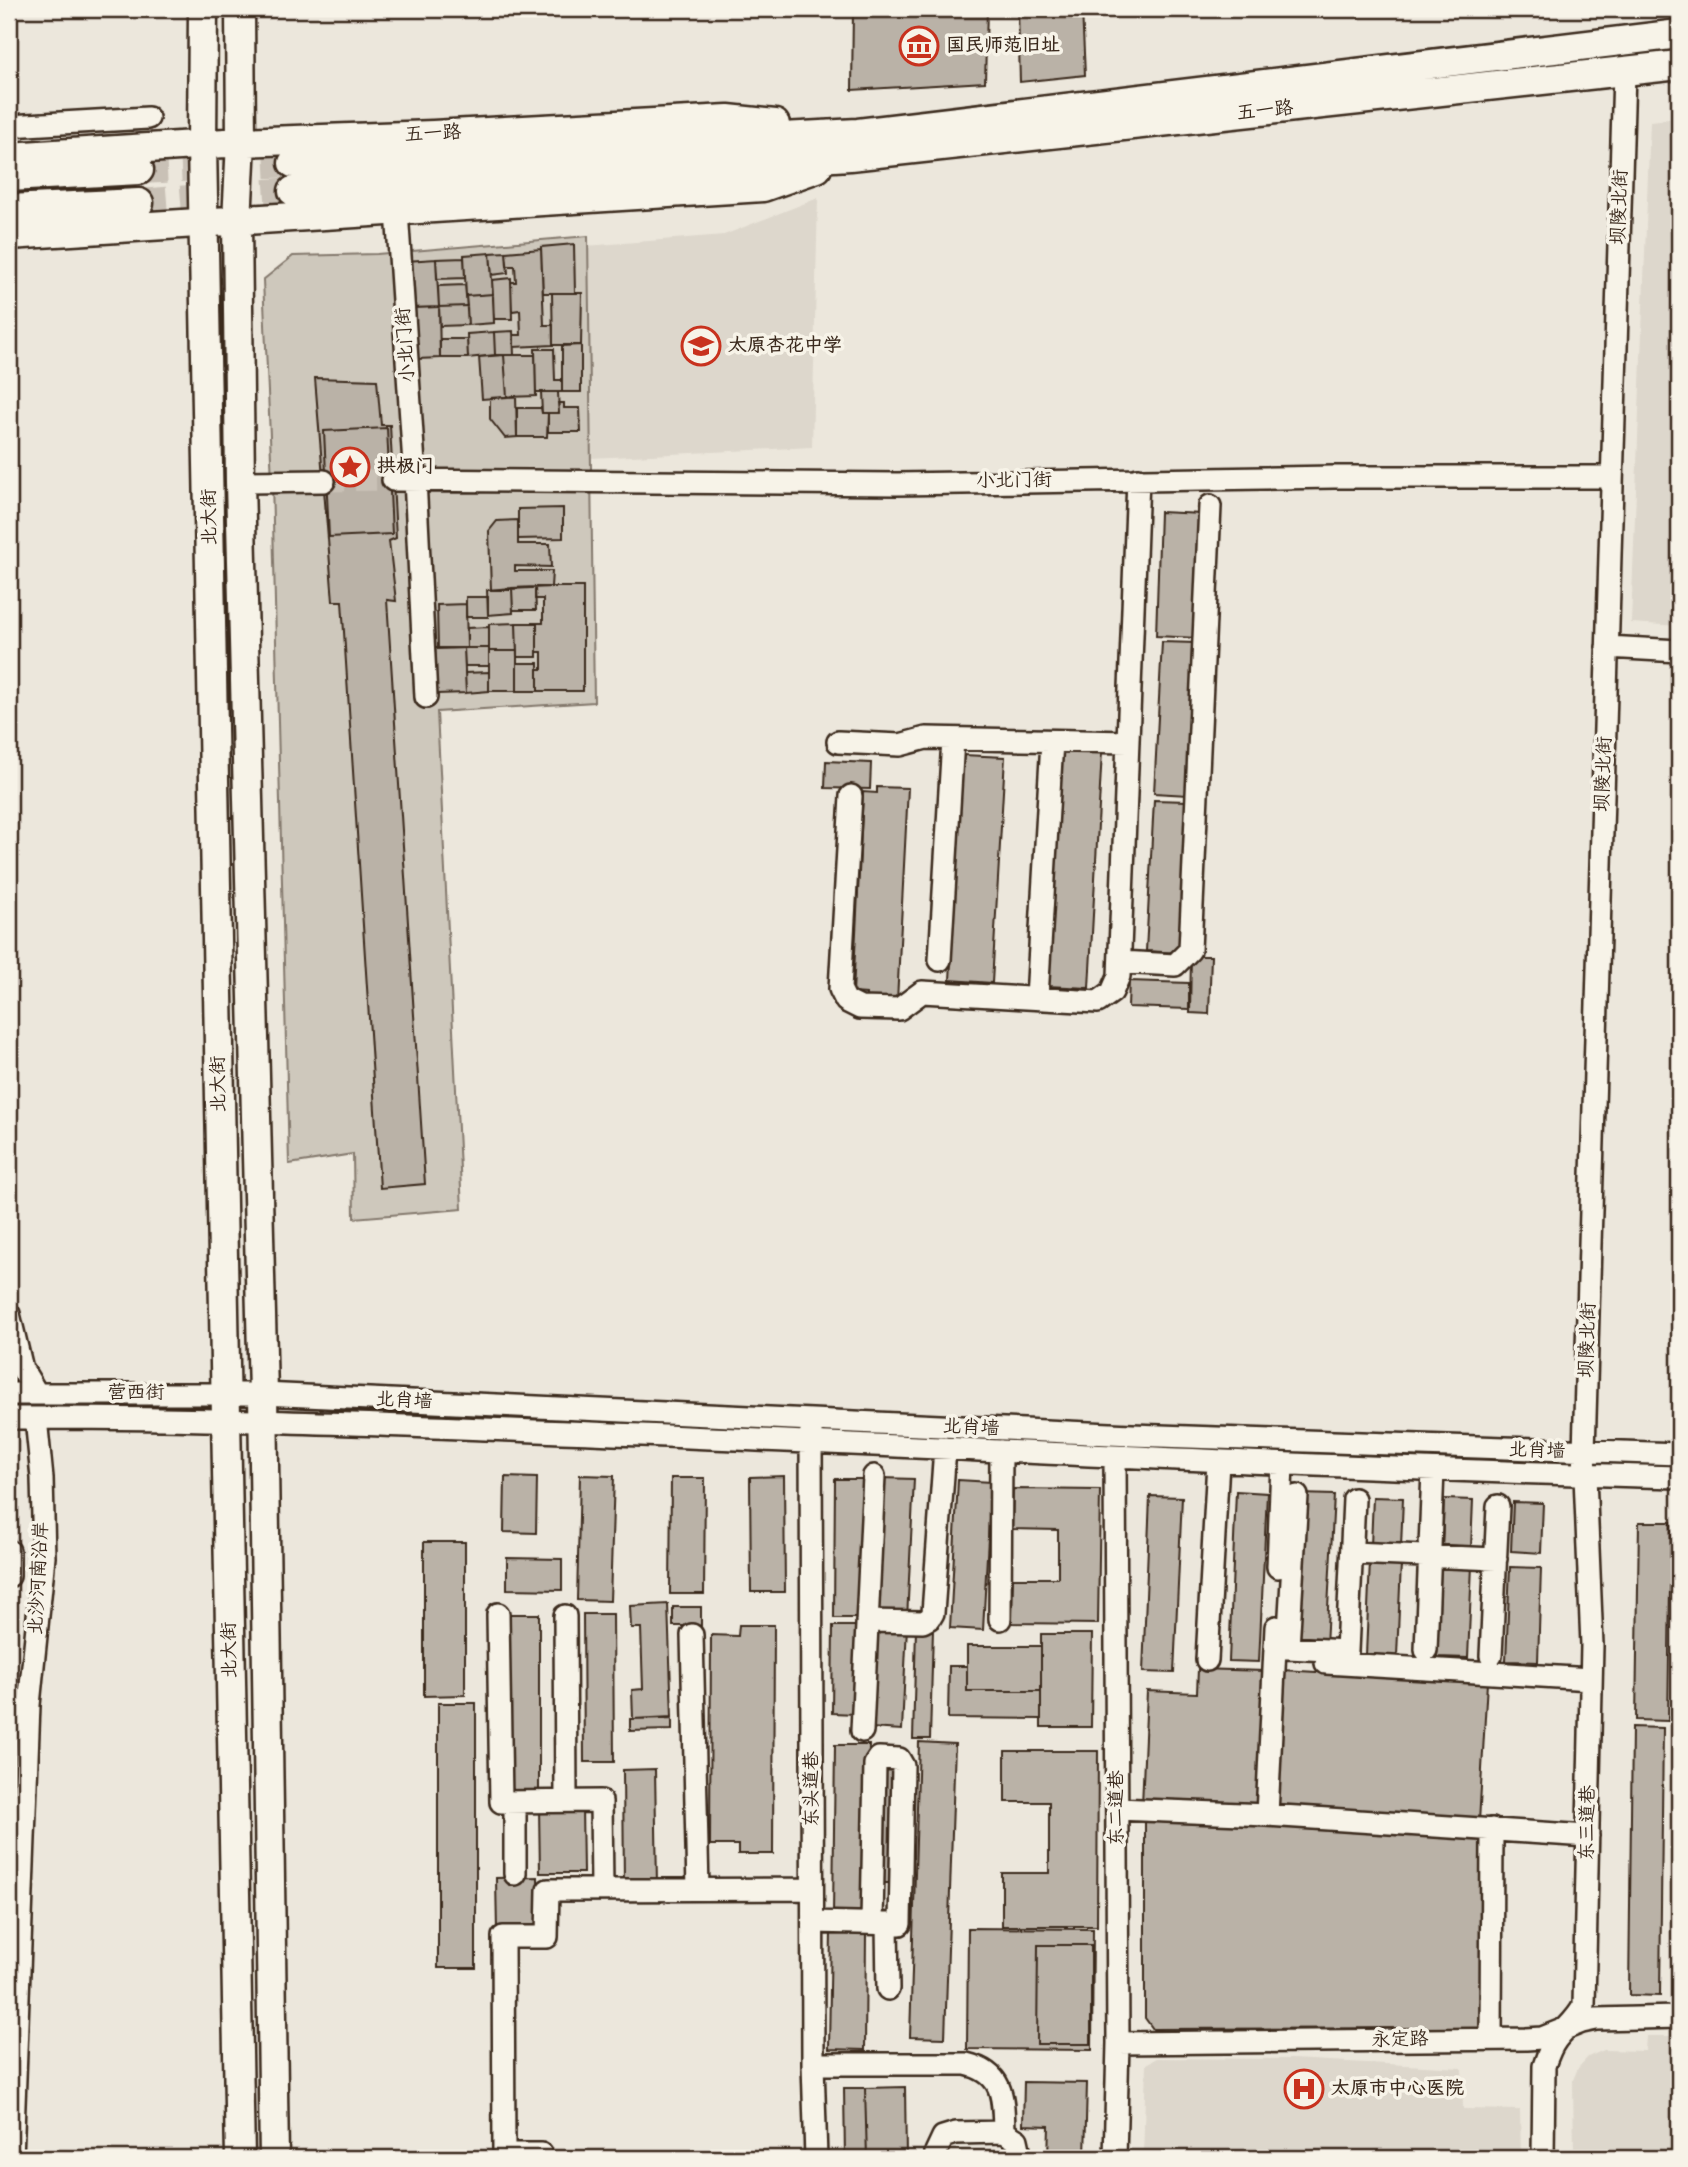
<svg xmlns="http://www.w3.org/2000/svg" width="1688" height="2167" font-family="Kalam,'LXGW WenKai TC',sans-serif">
<rect width="100%" height="100%" fill="#ece7dc"/>
<filter id="ink" filterUnits="userSpaceOnUse"><feTurbulence type="fractalNoise" baseFrequency=".0143" numOctaves="2"/><feDisplacementMap in="SourceGraphic" scale="14" xChannelSelector="R" yChannelSelector="G"/><feConvolveMatrix kernelMatrix="1 2 1 2 8 2 1 2 1" color-interpolation-filters="sRGB"/></filter>
<g filter="url(#ink)">
<path fill="#ddd7cc" d="M1679,118V626L1631,623L1650,121Z
M818,198L812,447L591,458L586,246L724,235Z
M1646,2036H1679V2158H1574L1573,2080L1578,2068L1588,2057L1604,2050L1645,2051Z
M1157,2058L1292,2059L1462,2068L1463,2109L1520,2110L1521,2158H1143L1146,2064Z"/>
<path fill="#cec8bc" stroke="#84796d" stroke-width="2" d="M588,236L594,702L437,712L462,1209L354,1218L353,1154L289,1164L272,481L263,280L293,256L377,254Z"/>
<path fill="#bab2a7" stroke="#3b2a1e" stroke-width="2" d="M853,9H987L985,82L852,90Z
M1018,9H1082L1085,75L1020,82Z
M574,244L575,293H543L541,247Z
M541,249L544,325H553V345L514,347V335H521L520,310L512,311L511,282H516L515,266H507L506,252Z
M506,252L508,273L492,275L490,253Z
M490,253L493,294L466,296L464,255Z
M464,258L465,278L437,279L436,259Z
M436,259L439,307L409,308L406,261Z
M511,278L512,319H494L492,280Z
M465,285L467,306L439,307L438,286Z
M552,293H582L581,345H553Z
M493,294L494,323L468,325L466,296Z
M467,306L468,325L440,326L439,307Z
M439,307L440,358L417,359L415,308Z
M513,331L514,355H495L494,332Z
M494,332L495,355L468,358L467,334Z
M440,339H467L468,358H440Z
M581,345V392H562V346Z
M535,349H554L555,380H562V392H536Z
M504,355L507,397L482,399L479,357Z
M504,355H535L536,396L507,397Z
M315,378L377,380L381,425H390L396,538L389,541L396,601L387,600L425,1184L380,1188L342,601H333Z
M541,392H558L559,413H542Z
M516,396L517,437L505,438L490,419V398Z
M558,403H564V408H580L581,432H548V413H559Z
M517,408H541L542,413H548L547,437H517Z
M387,428L392,534L329,537L324,431Z
M563,508V538L518,539V509Z
M1160,512L1202,514L1198,638L1156,636Z
M518,520V544H550L551,567L515,566V571H552L551,587L491,590L489,531L497,521Z
M535,587H583V691H538V669H542V652H537V623H543V599H535Z
M535,587L536,610H513L512,588Z
M512,588L513,613L488,615L487,590Z
M466,597H488V617H466Z
M466,604L467,648L438,649L437,605Z
M516,623L517,651H489V624Z
M516,623H537V657H517Z
M489,627V648H467V628Z
M1162,642L1196,643L1188,795L1154,793Z
M435,648H464L466,693L437,694Z
M464,648H489V666H465Z
M489,651H517V691H489Z
M517,663H538V691H517Z
M489,672V691L466,693L465,673Z
M1059,749L1102,751L1089,988L1046,986Z
M963,755L1005,757L992,983L950,980Z
M826,761L871,763L870,789L825,788Z
M877,787L908,788L897,1001L866,1000V994L853,993L863,792L877,793Z
M1154,800L1188,801L1180,953L1146,951Z
M1191,956H1211L1209,1014L1190,1013Z
M1129,981L1189,983V1009L1128,1007Z
M580,1475L614,1476L610,1601L577,1600Z
M784,1476L785,1592H751L750,1477Z
M505,1477L537,1478L536,1533L504,1532Z
M671,1478H705L704,1594H670Z
M882,1478L914,1479L907,1619L876,1617Z
M835,1479H864V1618H834Z
M958,1480L991,1482L983,1630L950,1628Z
M1013,1489L1100,1490L1098,1624L1012,1623L1013,1578H1058V1530L1012,1529Z
M1236,1491L1267,1493L1259,1662L1229,1661Z
M1300,1494L1334,1495L1326,1646L1292,1644Z
M1150,1496L1182,1497L1174,1673L1143,1672Z
M1373,1497L1403,1498L1401,1547L1371,1546Z
M1444,1499L1473,1500L1471,1549L1442,1548Z
M1513,1502L1543,1503L1541,1553L1511,1551Z
M1639,1522H1671L1668,1721L1636,1720Z
M424,1542H465V1695L424,1696Z
M507,1558L562,1559V1590L507,1589Z
M1370,1561L1401,1563L1397,1656L1366,1655Z
M1441,1563L1472,1565L1468,1658L1437,1657Z
M1510,1567L1541,1568L1538,1662L1506,1661Z
M668,1604L672,1717L633,1719L632,1690L643,1689L641,1628H631L630,1606Z
M673,1607H701V1626H673Z
M505,1614H539V1795H505Z
M583,1614H613L614,1762H584Z
M739,1625H774L773,1854H738V1845H710L711,1635L738,1636Z
M875,1625L907,1626L902,1730L870,1728Z
M833,1626H857L856,1714L832,1713Z
M916,1629H933L930,1739H913Z
M1041,1634H1092L1091,1727H1041Z
M967,1646H1041V1691H967Z
M949,1666H967V1691H1041V1719L948,1718Z
M1198,1669L1265,1671L1260,1809L1142,1805L1147,1691L1197,1693Z
M1282,1670L1487,1682L1479,1822L1273,1810Z
M438,1703H476V1968H438Z
M672,1718V1730L630,1731V1719Z
M1632,1727L1663,1728L1660,1996L1629,1995Z
M919,1742L955,1744L945,2038L910,2037Z
M835,1745H869L867,1915H833Z
M1005,1751H1098L1097,1926H1002V1873H1049V1802H1005Z
M880,1768H896L895,1883H879Z
M655,1769L657,1885H624L623,1770Z
M582,1806L583,1873H540L539,1807Z
M1145,1816L1483,1837L1481,2028L1153,2029L1145,2018Z
M538,1877L539,1932H497L496,1878Z
M968,1928L1093,1929L1092,2050L967,2049Z
M831,1931L866,1932L865,2050L829,2049Z
M1038,1945H1091V2044H1037Z
M1024,2082L1087,2083L1085,2158H1048L1049,2126L1023,2125Z
M905,2087L906,2158H867L865,2088Z
M844,2088H865L867,2158H845Z"/>
<g fill="none" stroke-linecap="round" stroke-linejoin="round">
<path stroke="#c9c1b6" stroke-width="21" stroke-dasharray="21 10" stroke-linecap="butt" d="M324,481L393,480"/>
<path stroke="#c9c1b6" stroke-width="28" stroke-dasharray="28 14" stroke-linecap="butt" d="M139,170L293,163
M139,203L293,191"/>
<defs>
<path id="minor" d="M9,126L148,118
M397,211L415,479L426,697
M393,480L897,484L1334,477H1612
M240,482L324,481
M1607,647L1679,651
M838,742L900,745L926,738L1128,742
M851,796L840,989L846,1001L860,1008L899,1009L922,992L1098,1002L1112,992L1119,976L1138,479
M940,960L953,739
M1120,962L1175,965L1190,950L1210,506
M1037,998L1052,741
M9,1314L22,1369L37,1394
M9,1394H263L1132,1435L1679,1454
M9,1418C185,1417 361,1424 538,1431C918,1445 1298,1468 1679,1477
M811,1429L813,2064L816,2158
M1297,1496L1288,1648L1347,1651L1354,1499
M9,1551V1576
M1352,1553L1496,1559
M1278,1567L1282,1464
M498,1614L501,1802L601,1801L602,1890
M565,1616L566,1801
M1000,1619L1001,1451
M867,1621L923,1622L930,1618L933,1613L945,1448
M692,1635L698,1889
M1426,1650L1433,1470
M1491,1656L1498,1506
M1207,1660L1218,1462
M1326,1663L1591,1679
M862,1731L874,1476
M515,1802V1874
M1117,1809L1267,1815L1588,1836
M1267,1815L1276,1627
M813,1922L900,1924L903,1766L899,1759L879,1758L875,1764L872,1923
M887,1924L888,1989
M1491,2039L1492,1829
M1118,2043L1526,2039L1542,2038L1582,2022L1596,2019L1679,2017
M813,2064H966C1005,2073 1003,2099 1004,2132
M541,2154H504L503,1937H547L548,1890L812,1889
M12,2158L29,1705L44,1557L42,1478L36,1418
M936,2158V2152L943,2137L956,2133L1004,2132L1017,2140L1021,2158
M1115,2158L1118,2043L1115,1458
M1543,2158L1544,2066C1547,2057 1550,2048 1556,2040C1565,2028 1577,2020 1584,2005L1592,1645L1584,1452L1624,72"/>
<path id="major" d="M203,9L202,145L240,2158
M240,9L241,142L237,221L240,482L263,1394L274,2158
M9,157L241,142L433,135L728,119L775,124
M293,163L858,133L1679,34
M9,177L139,170
M293,191L850,156L1679,65
M9,209L139,203
M9,235L763,187L817,168"/>
</defs>
<use href="#minor" stroke="#3b2a1e" stroke-width="26"/>
<use href="#major" stroke="#3b2a1e" stroke-width="33"/>
<use href="#minor" stroke="#f7f3e8" stroke-width="21"/>
<use href="#major" stroke="#f7f3e8" stroke-width="28"/>
</g>
</g>
<defs>
<symbol id="museum-ring" viewBox="-11 -11 22 22"><circle r="9.5" fill="#f7f3e8" stroke="#c8321e" stroke-width="1.5"/><path d="M0-6L6-3V-2H-6V-3ZM-5-1h2V3h-2ZM-1-1h2V3h-2ZM3-1h2V3H3ZM-6 4H6V6H-6Z" fill="#c8321e"/></symbol>
<symbol id="school-ring" viewBox="-11 -11 22 22"><circle r="9.5" fill="#f7f3e8" stroke="#c8321e" stroke-width="1.5"/><path d="M0-5L7-2L0 1L-7-2ZM-4 1L0 2.5L4 1V4Q0 6-4 4Z" fill="#c8321e"/></symbol>
<symbol id="sight-ring" viewBox="-11 -11 22 22"><circle r="9.5" fill="#f7f3e8" stroke="#c8321e" stroke-width="1.5"/><path d="M0-6L1.8-2.2L6-1.7L2.9 1.2L3.7 5.4L0 3.3L-3.7 5.4L-2.9 1.2L-6-1.7L-1.8-2.2Z" fill="#c8321e"/></symbol>
<symbol id="hospital-ring" viewBox="-11 -11 22 22"><circle r="9.5" fill="#f7f3e8" stroke="#c8321e" stroke-width="1.5"/><path d="M-5-5h3v3.5h4V-5h3V5h-3V1.5h-4V5h-3Z" fill="#c8321e"/></symbol>
</defs>
<g fill-rule="evenodd">
<use href="#museum-ring" x="897" y="24" width="44" height="44"/>
<use href="#school-ring" x="679" y="324" width="44" height="44"/>
<use href="#sight-ring" x="328" y="445" width="44" height="44"/>
<use href="#hospital-ring" x="1282" y="2067" width="44" height="44"/>
</g>
<g text-anchor="middle" dominant-baseline="central" stroke-width="7" stroke-linejoin="round" paint-order="stroke">
<g font-size="19" font-weight="bold" fill="#3b2a1e" stroke="#f7f3e8" text-anchor="start">
<text x="946" y="46">国民师范旧址</text>
<text x="728" y="346">太原杏花中学</text>
<text x="377" y="467">拱极门</text>
<text x="1331" y="2089">太原市中心医院</text>
</g>
<g font-size="19" fill="#3b2a1e" stroke="#f7f3e8">
<text transform="translate(1265 111) rotate(-6)">五一路</text>
<text transform="translate(433 134) rotate(-3)">五一路</text>
<text transform="translate(1620 207) rotate(-88)">坝陵北街</text>
<text transform="translate(406 345) rotate(-94)">小北门街</text>
<text transform="translate(1014 481) rotate(-1)">小北门街</text>
<text transform="translate(210 517) rotate(-91)">北大街</text>
<text transform="translate(1604 774) rotate(-88)">坝陵北街</text>
<text transform="translate(219 1084) rotate(-91)">北大街</text>
<text transform="translate(1588 1340) rotate(-88)">坝陵北街</text>
<text x="136" y="1393">营西街</text>
<text transform="translate(404 1401) rotate(3)">北肖墙</text>
<text transform="translate(971 1428) rotate(3)">北肖墙</text>
<text transform="translate(1537 1451) rotate(2)">北肖墙</text>
<text transform="translate(39 1578) rotate(-87)">北沙河南沿岸</text>
<text transform="translate(230 1650) rotate(-91)">北大街</text>
<text transform="translate(812 1789) rotate(-90)">东头道巷</text>
<text transform="translate(1117 1808) rotate(-90)">东二道巷</text>
<text transform="translate(1588 1823) rotate(-89)">东三道巷</text>
<text transform="translate(1400 2040) rotate(-1)">永定路</text>
</g>
</g>
<rect width="1688" height="2167" fill="none" stroke="#f7f3e8" stroke-width="35"/>
<rect x="18" y="18" width="1653" height="2132" fill="none" stroke="#3b2a1e" stroke-width="2.5" filter="url(#ink)"/>
</svg>
